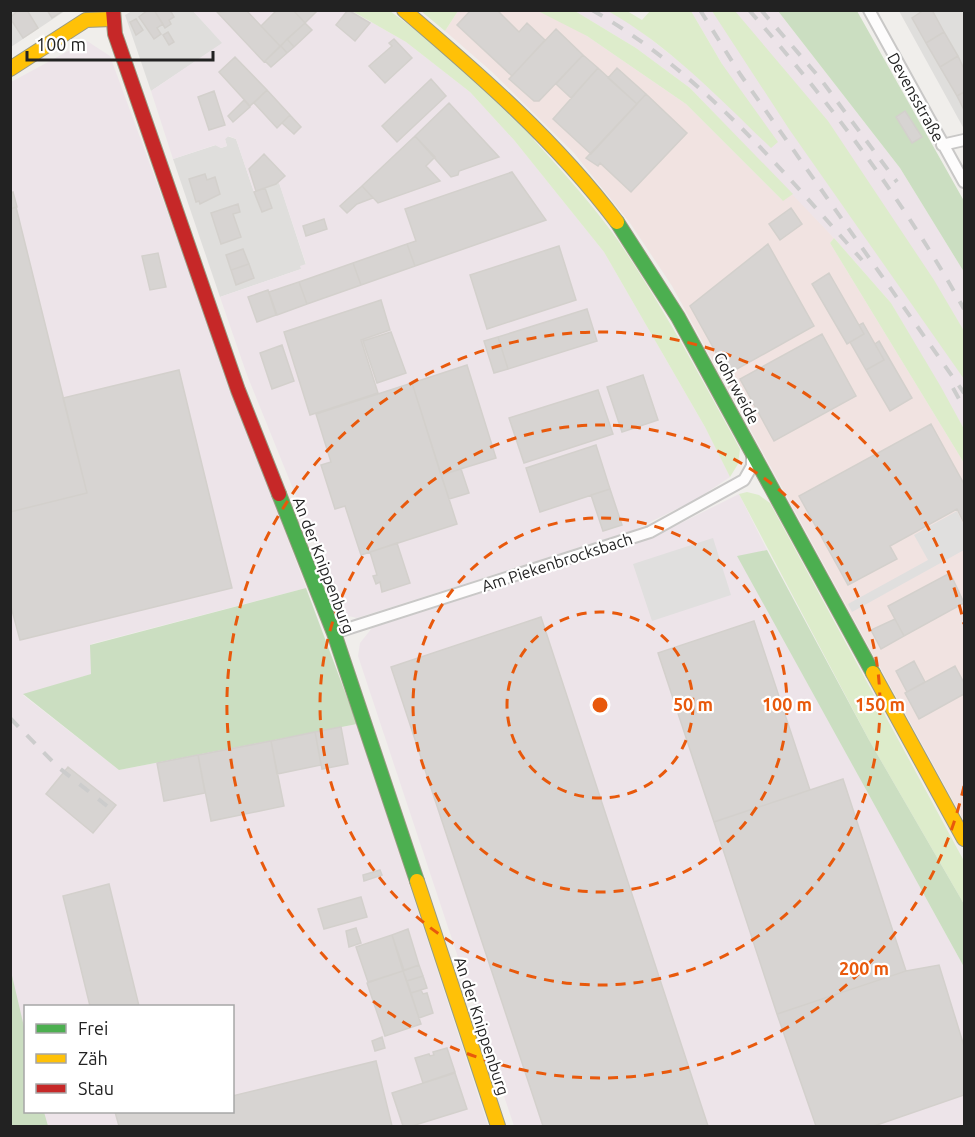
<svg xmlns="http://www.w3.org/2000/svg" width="975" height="1137" font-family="Ubuntu,sans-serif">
<rect width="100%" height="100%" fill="#f0eeeb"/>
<path fill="#dfdedc" d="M11,11H65L11,47Z
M132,11H193L223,43L151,91L125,15Z
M899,11H964V129Z
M227,136L236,139L254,192L279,182L306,265L301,269L220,297L173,159L216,145L221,148L227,146L225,139Z"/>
<path fill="#f1e3e1" d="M458,11H543L587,36L686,104L782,200L793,194L834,238L830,243L964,463V821L672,286L630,223L574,153L491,71L445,31Z"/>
<path fill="#ede4e9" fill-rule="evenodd" d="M193,11H352L406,42L470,92L514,140L604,252L705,427L730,477L697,499L634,530L357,618L344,615L247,375L220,297L301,269L300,266L306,264L279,183L254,192L236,139L229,136L225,139L227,146L221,148L215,145L173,159L151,91L222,43Z
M575,11H608L629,22L690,70L722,64L691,11H778L900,168L964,272V429L891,303L834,238L690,88L636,48Z
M87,41L110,56L306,588L91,644V674L23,695L119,770L357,724L488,1126H11V82ZM26,1006H232V1112H26Z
M739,494L767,550L738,557L964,967V1126H514L358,656L360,643L372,628L651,538Z"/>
<path fill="#ddeccb" d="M352,11H390L429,40L532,132L534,140C563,172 592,204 617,239C663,306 701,378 740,449L738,464L730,477L705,427L604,252L514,140L470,92L406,42Z
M421,11H458L445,31Z
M538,11H575L636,48L690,88L793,194L783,201L686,104L587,36Z
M608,11H627L642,20L650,11H691L722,64L778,142L771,148C720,99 670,46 608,11Z
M712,11H735L828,121L934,280L964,331V379L789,129Z
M834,238L891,303L941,387L964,429V463L830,243Z
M747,492L759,495L770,503L964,861V904L869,740L739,494Z"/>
<path fill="#cbdec1" d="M778,11H857L964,201V272L900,168Z
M767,550L869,740L964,904V967L737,556Z
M306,588L357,724L119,770L23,694L91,674L90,645Z
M10,967L25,1031L26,1112H44L48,1126H11Z"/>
<path fill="#e0dfde" d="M957,511L964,525V550L852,612L848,604L928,560L914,535Z
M713,538L731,595L652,621L633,564Z"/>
<path fill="#d7d4d2" stroke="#d3d0cc" stroke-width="1.5" d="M18,10H27L38,28L23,38L10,18Z
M47,10H64L52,18Z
M148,10H154L163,24L157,28L161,34L154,39L139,17Z
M154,10H170L174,17L169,20L171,24L165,28Z
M246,10L280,46L264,62L217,12Z
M277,10H293L305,23L280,46L261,26Z
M293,10H318L305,23Z
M348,10L370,23L355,41L336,25Z
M471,10H497L519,32L527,23L545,40L512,76L457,25Z
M924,10H932L944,32L926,43L912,18Z
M136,19L143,30L136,35L130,22Z
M305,23L312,30L294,47L287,39Z
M556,29L583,55L539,101H534L509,79Z
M168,32L174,42L169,45L163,35Z
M944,32L958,56L940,67L926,43Z
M287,39L294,47L287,53L281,46Z
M394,39L412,58L385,83L369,66L392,46L389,43Z
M281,46L287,53L271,67L265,61Z
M583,55L598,68L571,98L556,84Z
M958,56L964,69V92L957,96L940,67Z
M235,57L267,90L250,106L219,72Z
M598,68L637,104L591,154L553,119Z
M617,68L646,94L637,104L608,78Z
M431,79L446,96L397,142L382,126Z
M267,90L290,115L277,128L254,103Z
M214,91L225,125L209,130L198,97Z
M964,92V110L957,96Z
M646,94L687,133L631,192L600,163L598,166L586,158Z
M244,100L250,107L233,122L228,116Z
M449,103L499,157L459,171L458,175L451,177L415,136Z
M905,111L922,137L912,143L896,117Z
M290,115L301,127L294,134L282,123Z
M415,136L435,157L426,166L440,181L378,203L362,186Z
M264,154L285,176L276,184L256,191L249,169Z
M512,172L546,220L415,266L407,244L416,241L405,209Z
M205,174L207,180L215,177L220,194L200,204L199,201L196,202L189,179Z
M362,186L373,198L357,204L347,213L340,206Z
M265,188L272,208L262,212L254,192Z
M13,192L17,207L10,209V193Z
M238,204L240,212L233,214L241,237L221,244L211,213Z
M16,207L87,493L10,512V209Z
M791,208L802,224L780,240L769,224Z
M324,219L327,229L306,236L303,226Z
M407,244L415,266L361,285L353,263Z
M768,244L814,326L728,374L690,306Z
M559,246L576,300L487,329L470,275Z
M243,249L249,264L231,270L226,255Z
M158,253L166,287L150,290L142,256Z
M353,263L361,285L307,304L299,282Z
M249,264L254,278L236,285L231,270Z
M829,273L864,334L847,344L812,284Z
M299,282L307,304L277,315L269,292Z
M268,290L276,315L257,322L248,297Z
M381,300L390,330L361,340L378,393L310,415L284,332Z
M587,309L597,341L508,369L498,337Z
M863,323L884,360L866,370L850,342L864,334L859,325Z
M391,332L406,373L377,383L363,341Z
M822,334L856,396L774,441L740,379Z
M498,337L508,369L494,373L484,341Z
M879,341L912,398L890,411L866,370L884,360L875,344Z
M282,345L294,381L272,389L260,353Z
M467,365L496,458L441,475L412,383Z
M179,370L232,588L20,640L10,603V512L87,493L63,398Z
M643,375L658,420L622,432L607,387Z
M412,383L457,524L361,555L345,506L335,509L321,465L331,462L316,414Z
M598,390L613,434L524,463L509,418Z
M931,424L964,484V523L957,509L890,546L897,559L848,585L799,496Z
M596,445L610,489L540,512L526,468Z
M461,469L469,493L449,499L441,475Z
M610,489L622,525L603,531L591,495Z
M397,543L410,583L382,592L380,582L376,584L373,576L377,575L370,552Z
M950,573L964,603L904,636L888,606Z
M541,617L708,1126H543L391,667Z
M895,619L904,636L881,649L871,630Z
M754,621L810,790L714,822L658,653Z
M914,661L925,682L907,692L896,671Z
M955,666L964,683V694L919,719L905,693Z
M341,727L348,764L322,769L315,732Z
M315,732L321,765L277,774L271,741Z
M271,741L284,806L211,821L198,755Z
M198,755L205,793L164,801L157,763Z
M68,767L116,805L93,833L46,794Z
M843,779L906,971L777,1014L714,822Z
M380,870L382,875L364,881L363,875Z
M109,884L139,1006H90L63,896Z
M361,897L367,917L324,929L318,909Z
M356,928L361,943L349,947L346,931Z
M408,929L419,965L404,970L392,935Z
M392,935L403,971L368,982L356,947Z
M419,965L423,976L407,981L403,971Z
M939,965L964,1046V1095L874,1126H816L777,1014L906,971Z
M403,971L421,1024L385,1036L367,983Z
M423,976L427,988L411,993L407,981Z
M421,990L423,994L427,993L433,1013L419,1018L411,993Z
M382,1037L385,1048L375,1051L372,1041Z
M447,1048L455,1072L423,1083L415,1058L429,1054L430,1056L434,1055L433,1052Z
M376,1061L392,1126H119L115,1112H232V1096Z
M455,1073L467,1109L412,1126H403L392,1093Z"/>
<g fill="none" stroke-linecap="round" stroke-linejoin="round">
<defs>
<path id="street" d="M869,10L964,182
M942,145L964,140
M334,633L650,532L744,480L752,466V453"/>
<path id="fast" d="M617,222L678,317L873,673
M279,494L334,633L417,881"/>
<path id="slow" d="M404,10C480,75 556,141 617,222
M10,69L86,20L112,19
M873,673L964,839
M417,881L498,1126"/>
<path id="jam" d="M113,10L115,34L238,390L279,494"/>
</defs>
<use href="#street" stroke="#c9c8c7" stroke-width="14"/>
<use href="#fast" stroke="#999a82" stroke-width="16"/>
<use href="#slow" stroke="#999a82" stroke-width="16"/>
<use href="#jam" stroke="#999a82" stroke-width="16"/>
<use href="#street" stroke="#fdfcfc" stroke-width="10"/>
<use href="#fast" stroke="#4caf50" stroke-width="14"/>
<use href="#slow" stroke="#ffc107" stroke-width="14"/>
<use href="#jam" stroke="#c62828" stroke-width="14"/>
<path stroke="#ccc" stroke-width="4" stroke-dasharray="12 12" stroke-linecap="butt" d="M592,10C701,72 780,168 862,260
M700,10L740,74L964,393
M749,10C831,104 904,201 964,309
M761,10L819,77L897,182
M953,388L964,408
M10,718L58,767L107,806"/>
</g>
<g fill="none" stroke="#e8590c" stroke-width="3" stroke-dasharray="10 8">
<circle cx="600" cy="705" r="93"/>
<circle cx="600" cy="705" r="187"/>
<circle cx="600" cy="705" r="280"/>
<path d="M964 786A373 373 0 1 1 964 624"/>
</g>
<g text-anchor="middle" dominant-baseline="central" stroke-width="4.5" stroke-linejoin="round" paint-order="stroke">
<g font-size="16" fill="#222" stroke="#fff">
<text transform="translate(916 97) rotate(61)">Devensstraße</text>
<text transform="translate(737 388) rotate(62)">Gohrweide</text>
<text transform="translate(557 562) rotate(-18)">Am Piekenbrocksbach</text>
<text transform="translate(324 565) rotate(69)">An der Knippenburg</text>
<text transform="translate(482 1026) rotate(72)">An der Knippenburg</text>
</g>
</g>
<circle cx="600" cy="705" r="9" fill="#e8590c" stroke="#fff" stroke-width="3"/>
<g font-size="18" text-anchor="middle" font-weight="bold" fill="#e8590c" stroke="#fff" stroke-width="4.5" stroke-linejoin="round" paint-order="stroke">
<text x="693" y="711">50 m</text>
<text x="787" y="711">100 m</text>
<text x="880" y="711">150 m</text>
<text x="864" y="975">200 m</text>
</g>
<rect width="975" height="1137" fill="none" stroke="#222222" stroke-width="24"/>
<rect x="24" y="1005" width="210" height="108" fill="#ffffff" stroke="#a7a7a7" stroke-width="1.5"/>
<rect x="36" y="1024" width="30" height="9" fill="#4caf50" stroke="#a7a7a7" stroke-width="1.5"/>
<text x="78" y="1035" font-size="18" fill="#222222">Frei</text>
<rect x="36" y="1054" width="30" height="9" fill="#ffc107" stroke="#a7a7a7" stroke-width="1.5"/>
<text x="78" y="1065" font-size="18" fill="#222222">Zäh</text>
<rect x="36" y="1084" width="30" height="9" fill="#c62828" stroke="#a7a7a7" stroke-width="1.5"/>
<text x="78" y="1095" font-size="18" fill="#222222">Stau</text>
<path d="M27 51v9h186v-9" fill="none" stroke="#222222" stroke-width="3"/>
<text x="36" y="51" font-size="18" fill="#222222" stroke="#ffffff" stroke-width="4.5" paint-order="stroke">100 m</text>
</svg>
